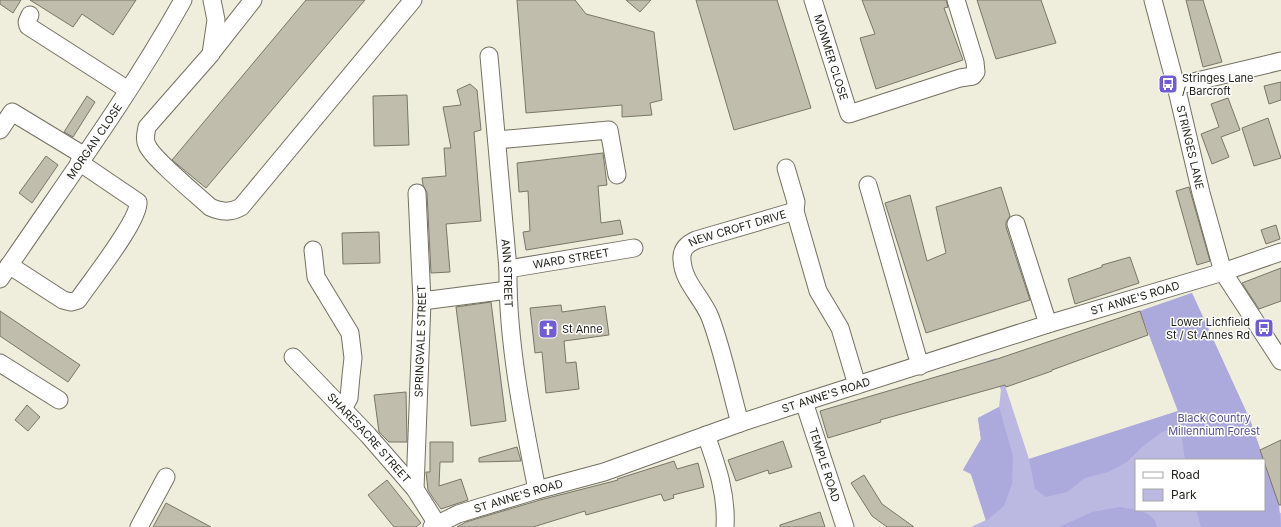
<svg xmlns="http://www.w3.org/2000/svg" width="1281" height="527" font-family="Inter,sans-serif">
<rect width="100%" height="100%" fill="#efeddc"/>
<path fill="#bbb9e2" d="M1192,293L1250,420L1264,460H1136V510H1264L1281,513V527H971L986,520L971,474L963,470L981,439L978,418L999,407L1001,390L987,361L996,358L1029,459L1178,411L1140,311Z"/>
<path fill="#aca9dc" d="M1192,293L1250,420L1264,460H1185L1180,425L1162,432L1143,446L1127,462L1108,472L1085,478L1067,492L1046,497L1035,489L1029,459L1178,411L1140,311Z
M999,407L1013,456L1012,484L1004,506L986,521L971,474L963,470L981,439L978,418Z
M1264,461L1279,504L1281,527H1201L1196,510H1264Z
M1120,507C1134,510 1154,510 1157,527H1059L1092,512Z"/>
<path fill="#c0bdad" stroke="#787667" d="M0,0H21L13,13L0,4Z
M30,0H136L113,35L82,14L73,27Z
M306,0H365L206,188L172,160Z
M517,0H575L586,14L654,32L662,100L650,103L652,115L622,117V105L526,113Z
M626,0H651L640,12Z
M696,0H777L811,108L734,130Z
M862,0H946L948,7L944,8L963,60L876,89L860,38L875,34Z
M977,0H1041L1056,43L996,59Z
M1186,0H1203L1222,62L1203,67Z
M1281,82V100L1269,104L1264,86Z
M470,84L477,90L481,130L474,132L481,221L446,224L450,272L431,273L427,193L423,185L422,178L446,176L444,148H451L443,107L461,105L457,90Z
M407,95L409,145L374,146L373,96Z
M87,96L95,102L73,137L64,132Z
M1228,98L1240,130L1221,137L1229,157L1212,164L1201,134L1219,127L1211,104Z
M1268,118L1281,158L1254,166L1242,128Z
M603,153L607,185L598,186L601,223L620,220L623,234L526,250L523,232L530,231L528,191L519,192L517,163Z
M46,156L58,165L32,203L19,193Z
M1001,187L1010,216L1006,222V227L1030,300L926,333L885,203L910,195L927,261L946,253L936,207Z
M1189,187L1210,261L1197,265L1176,191Z
M1276,225L1280,239L1266,244L1261,230Z
M379,232L380,263L343,264L342,233Z
M1130,257L1139,283L1075,304L1068,279L1102,267V265Z
M1281,268V301L1259,309L1242,283Z
M491,302L506,421L471,426L456,307Z
M561,305L562,312L605,306L609,335L564,341L566,363L576,362L579,389L546,393L542,352L535,353L530,308Z
M0,311L80,365L68,382L0,336Z
M1140,311L1148,335L1052,370V371L1006,387L1005,385L880,420L881,422L828,438L820,411L997,359Z
M406,392L407,442H389L379,432L374,395Z
M27,405L40,417L28,431L15,420Z
M1281,440V505H1279L1260,450Z
M783,441L792,467L769,474L768,470L736,481L728,460Z
M430,442H453V462H440L439,486L461,479L468,500L441,509L433,498L428,490L426,472H430Z
M517,447L521,461L479,462V458Z
M674,461L677,469L698,463L704,487L673,495L674,498L664,501L661,494L586,515L585,511L533,527H457L466,522L540,500L618,480L617,479Z
M864,475L882,504L914,527H887L872,516L851,483Z
M387,480L421,523L416,527H394L368,495Z
M166,503L211,527H153Z
M820,512L825,527H780V525Z"/>
<g fill="none" stroke-linecap="round" stroke-linejoin="round">
<defs>
<g id="minor">
<path d="M212,0L216,20L211,54L147,127C146,133 144,139 147,145C152,158 197,195 210,207C221,212 230,213 241,207L413,0"/>
<path id="s1" d="M813,0L849,114L960,78L973,76L976,72L975,62L956,0"/>
<path id="s2" d="M1153,0L1176,86L1201,193L1223,272L1281,361"/>
<path d="M30,15L27,22L28,26L128,90"/>
<path d="M212,52L253,0"/>
<path id="s3" d="M489,56L508,269C507,340 523,420 537,490"/>
<path d="M1176,86L1281,61"/>
<path d="M0,130L12,112L83,155"/>
<path d="M497,140L609,130L617,175"/>
<path d="M786,168L796,202L795,211"/>
<path d="M868,185L920,366"/>
<path d="M1016,224L1048,324"/>
<path d="M313,250L316,277L350,333L353,358L351,376L349,398L343,409"/>
<path d="M9,265L63,300L71,302L78,300C90,282 140,220 138,202L79,162"/>
<path id="s4" d="M508,269L634,248"/>
<path id="s5" d="M0,279C62,187 129,97 183,0"/>
<path d="M422,301L508,290"/>
<path id="s6" d="M293,357L368,435L415,489L437,524"/>
<path d="M0,363L59,400"/>
<path id="s7" d="M804,402L845,527"/>
<path id="s8" d="M740,423C730,388 723,351 710,317C702,297 683,282 682,260C681,249 687,244 696,240L795,211L818,291L840,328L857,385"/>
<path d="M706,435C717,466 727,494 725,527"/>
<path id="s9" d="M415,489L422,301L417,193"/>
<path d="M139,527L166,477"/>
<path id="s10" d="M432,527L458,514L537,490L604,472L740,423L804,402L1048,324L1223,272L1281,252"/>
</g>
</defs>
<use href="#minor" stroke="#737061" stroke-width="19"/>
<use href="#minor" stroke="#fff" stroke-width="17"/>
</g>
<defs>
<symbol id="bus-square" viewBox="-11 -11 22 22"><rect x="-9" y="-9" width="18" height="18" rx="4" fill="#715cd7" stroke="#fff"/><path d="M-5-6H5V4H4V6H2V4H-2V6H-4V4H-5ZM-3.5-4V0h7V-4ZM-3.5 1.2v1.5H-2V1.2ZM2 1.2v1.5H3.5V1.2Z" fill="#fff"/></symbol>
<symbol id="church-square" viewBox="-11 -11 22 22"><rect x="-9" y="-9" width="18" height="18" rx="4" fill="#715cd7" stroke="#fff"/><path d="M-1.2-6h2.4v3.5h3.3v2.4h-3.3V6h-2.4V-.1h-3.3v-2.4h3.3Z" fill="#fff"/></symbol>
</defs>
<g fill-rule="evenodd">
<use href="#bus-square" x="1157" y="73" width="22" height="22"/>
<use href="#bus-square" x="1253" y="317" width="22" height="22"/>
<use href="#church-square" x="537" y="318" width="22" height="22"/>
</g>
<g text-anchor="middle" dominant-baseline="central" stroke-width="3" stroke-linejoin="round" paint-order="stroke">
<g font-size="11" fill="#1e1e17" stroke="#fff">
<text stroke="none"><textPath href="#s1" startOffset="60">MONMER CLOSE</textPath></text>
<text stroke="none"><textPath href="#s5" startOffset="167">MORGAN CLOSE</textPath></text>
<text stroke="none"><textPath href="#s2" startOffset="152">STRINGES LANE</textPath></text>
<text stroke="none"><textPath href="#s8" startOffset="244">NEW CROFT DRIVE</textPath></text>
<text stroke="none"><textPath href="#s4" startOffset="64">WARD STREET</textPath></text>
<text stroke="none"><textPath href="#s3" startOffset="218">ANN STREET</textPath></text>
<text stroke="none"><textPath href="#s10" startOffset="740">ST ANNE'S ROAD</textPath></text>
<text stroke="none"><textPath href="#s9" startOffset="148">SPRINGVALE STREET</textPath></text>
<text stroke="none"><textPath href="#s10" startOffset="416">ST ANNE'S ROAD</textPath></text>
<text stroke="none"><textPath href="#s6" startOffset="111">SHARESACRE STREET</textPath></text>
<text stroke="none"><textPath href="#s7" startOffset="66">TEMPLE ROAD</textPath></text>
<text stroke="none"><textPath href="#s10" startOffset="92">ST ANNE'S ROAD</textPath></text>
</g>
<g font-size="11" fill="#1e1e17" stroke="#fff" text-anchor="start">
<text x="1182" y="78">Stringes Lane<tspan x="1182" dy="13">/ Barcroft</tspan></text>
<text x="1250" y="322" text-anchor="end">Lower Lichfield<tspan x="1250" dy="13">St / St Annes Rd</tspan></text>
<text x="562" y="329">St Anne</text>
</g>
<g font-size="11" fill="#544d8e" stroke="#fff">
<text x="1214" y="418">Black Country<tspan x="1214" dy="13">Millennium Forest</tspan></text>
</g>
</g>
<rect x="1135" y="459" width="130" height="52" fill="#ffffff" stroke="#a5a5a2"/>
<rect x="1143" y="472" width="20" height="6" fill="#ffffff" stroke="#a5a5a2"/>
<text x="1171" y="479" font-size="12" fill="#1e1e17">Road</text>
<rect x="1143" y="489" width="20" height="12" fill="#bbb9e2" stroke="#a5a5a2"/>
<text x="1171" y="499" font-size="12" fill="#1e1e17">Park</text>
</svg>
